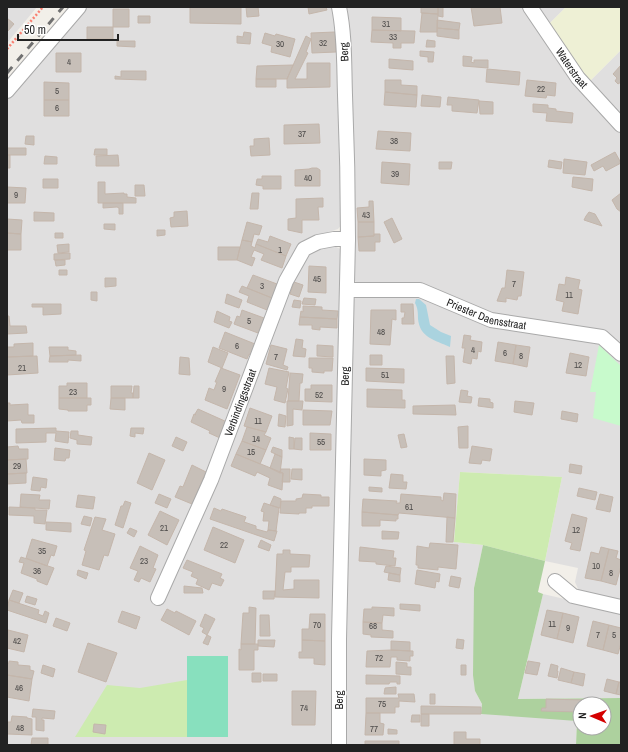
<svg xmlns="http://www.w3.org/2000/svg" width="628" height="752" font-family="'Archivo Narrow',sans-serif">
<rect width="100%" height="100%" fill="#f2efe9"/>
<path fill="#e0dfdf" d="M7,7H37L7,43Z
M82,7H333L336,25L343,223L338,229L311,238L299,265L312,251L327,246L336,247L343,250L334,745H7V100Z
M344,7H525L572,81L621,132V346L490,313L425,286L358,284L354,280Z
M534,7H566L547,26Z
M621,50V119L588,83Z
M359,296H418L498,327L596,343L604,347L621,363V601L579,591L575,582L578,568L545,561L562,477L460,472L454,542L483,545L474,588L475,691L482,704L577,721L576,745H344L352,305L354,299Z
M543,594L621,612V698L518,699Z"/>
<path fill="#eef0d5" d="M566,7H621V50L588,83L547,26Z"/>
<path fill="#cdebb0" d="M460,472L562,477L545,561L483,545L454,542Z
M187,680V737H75L107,685L140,688Z"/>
<path fill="#add19e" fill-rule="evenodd" d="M483,545L545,561L538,592L543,594L518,699L621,698V745H576L577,721L481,714L482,704L475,691L473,675L474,588ZM580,704H604V728H580Z"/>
<path fill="#c8facc" d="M599,345L621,366V426L593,418L596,392H590Z"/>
<path fill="#88e0be" d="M187,656H228V737H187Z"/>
<path fill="#aad3df" d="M416,299H419L426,305L430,325L441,332L451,336L450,347C435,340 420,338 418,319C418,314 418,308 415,303Z"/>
<path fill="#c7bfb8" stroke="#c4b6ab" d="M190,7H241V24L190,23Z
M246,7H258L259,16L247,17Z
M308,7H326L327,10L309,14Z
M421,7H438V14L421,13Z
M438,7H443V17L438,16Z
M471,7H500L502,23L474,26Z
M113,9H129V27H113Z
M422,13L438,14L437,32H420Z
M138,16H150V23H138Z
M372,17L401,18V31L372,30Z
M7,18L14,24L7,32Z
M437,20L460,23L459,30L437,28Z
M87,27H113V39H87Z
M437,28L459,30V39L437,36Z
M372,30L415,31L414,43H401V48H393V43L371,42Z
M244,32L251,33L250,44L237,43V36L243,37Z
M335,32L336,52L312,53L311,33Z
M265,33L275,36L276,34L295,39L290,57L271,52L272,46L262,43Z
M306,36L311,39L306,52L308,53L295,79H307V63H330V87L287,88V79Z
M427,40L435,41V47H426Z
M117,41H135V47L117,46Z
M420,51L434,52L433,62H428V57L420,56Z
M56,53H81V72H56Z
M463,56L472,57L471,62L474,63V60H488V68L463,66Z
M389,59L413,61V70L389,68Z
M293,65L287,79H256L257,66Z
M621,65V82L618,84L615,81L617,78L613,74Z
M487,69L520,72L519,85L486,82Z
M121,71H146V80L115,79V76L121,77Z
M256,79H276V87H256Z
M385,80H401V85L417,86V95L385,92Z
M527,80L556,83L555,96L547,95L546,98L525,96Z
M44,82L69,83V100H44Z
M385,92L417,95L416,107L384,105Z
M422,95L441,97L440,107L421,106Z
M448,97L479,100L477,113L452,111V105H447Z
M44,100H69V116H44Z
M479,101L493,102V114H480Z
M533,104L548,105V108L556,109V111L573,113L572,123L546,121L547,113L533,112Z
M319,124L320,143L284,144V125Z
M378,131L411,133L410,151L376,149Z
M26,136H34V145L25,144Z
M269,138L270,155L251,156L250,146H254V139Z
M7,148H26V155H7Z
M95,149H107V155H94Z
M615,152L621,163L606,171L603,166L594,171L591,165Z
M7,155H10V168H7Z
M118,155L119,166H96V156Z
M45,156L57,157V164H44Z
M564,159L587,162L585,175L563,173Z
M549,160L562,162L561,169L548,167Z
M382,162L410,164L409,185L381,183Z
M439,162H452L451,169H439Z
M312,168H317L320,170V186H295V170L309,169Z
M262,176H281V189H263V186L256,185L257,179H262Z
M573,177L593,179L592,191L572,187Z
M43,179H58V188H43Z
M98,182H105V194L124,193V194H127V197L136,198V203H98Z
M135,185H144L145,196H135Z
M7,187L26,188L25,203H7Z
M252,193H259L258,209H250Z
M621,193V212L617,209L612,200Z
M323,198V207H318L319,220H302V233L288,230V219L296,218V199Z
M369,201H373L374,222H358L357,208L369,207Z
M103,203H123V214H119V208L117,207L103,208Z
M187,211L188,226L171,227L170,218L174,217V212Z
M34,212L54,213V221H34Z
M589,212L595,214L602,226L584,220L586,216Z
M392,218L402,239L394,243L384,222Z
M7,219L22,220L21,234L7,233Z
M247,222L262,226L259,235L254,234L252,242L242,240Z
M358,222H374V236L358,237Z
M104,224H115V230L104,229Z
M157,230H165V235L157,236Z
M7,233L21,234V250H7Z
M55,233H63V238H55Z
M374,234H380V242H375V251H359L358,237L374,236Z
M270,236L291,244L286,256L256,244L258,239L268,242Z
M242,240L252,242L251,246L255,248L256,244L286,256L282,268L261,260L264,254L254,250L251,257L255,258L252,266L237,260Z
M69,244V252L58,253L57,245Z
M218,247H240L237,260H218Z
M70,253V259L54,260V254Z
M55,260H65V265L56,266Z
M309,266L326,267V293L308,292Z
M59,270H67V275H59Z
M507,270L524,272L521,296H518L517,300L506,298V302L497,301L502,288H505Z
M253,275L277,284L272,298L247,288Z
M566,277L580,280L578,289L582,290L578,314L562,311L564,302L556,300L559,284L565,285Z
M105,278H116V286L105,287Z
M294,282L303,285L299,297L290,294Z
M242,286L272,298L267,310L247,302L249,296L239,292Z
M91,292H97V301L91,300Z
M227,294L242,300L239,308L225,303Z
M304,298L316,299L315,305L302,304Z
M294,300L301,301L300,308L292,307Z
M32,304H61V314L43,315V307H32Z
M401,304H413L414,324H402V318H404L405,312H401Z
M303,306L322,307V310L338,311L337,319L300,317L301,311L303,312Z
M242,310L264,318L258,333L234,324L237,316L240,317Z
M371,310H396V320L392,319L390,345L370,344Z
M217,311L230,317L229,321L232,322L229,328L214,322Z
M7,316H9L10,326H26L27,333L7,334Z
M300,317L337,319V328L320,327V330L312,329V325H299Z
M225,332L255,344L251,355L249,354L247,359L219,348Z
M464,335L471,336L470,340L482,342L481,352L478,351L477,359L472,358L471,364L463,362L465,348H462Z
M296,339L303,340L302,348L306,349L305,357L293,356Z
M498,342L516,345L513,364L495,361Z
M33,343V356L7,357V347H14V344Z
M271,345L287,349L283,365L288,367L287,370L266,364Z
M317,345L333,346V357L317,356Z
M516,345L530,347L527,367L513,364Z
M49,347H68V350L76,351V355L50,356Z
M213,347L228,353L222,368L208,362Z
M570,353L589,357L586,376L566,373Z
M81,355V361L68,360V362H49L50,356Z
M370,355H382V365H370Z
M37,356L38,373L7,375V357Z
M446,356H454L455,383L447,384Z
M180,357L189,358L190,375L179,374Z
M309,358H333L332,371H324V373L312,372V368H309Z
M221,368L240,375L227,409L205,400L209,388L214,390L217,382H215Z
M269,368L289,372L286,388L288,389L285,403L274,400L277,387L265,384Z
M366,368L404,369V383L366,381Z
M290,373L303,374L302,383H300L299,401H288Z
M67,383H87V398H59V386H67Z
M311,385H332V402L305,401V389H311Z
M111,386H132L131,393H133V398H111Z
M134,386H139V398H133Z
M367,389L402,390V400H405V408L367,407Z
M461,390L468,391L467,396L472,397L471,403L459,402Z
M59,398H91V405H87V411H68V410L59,409Z
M111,398H125V410L110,409Z
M479,398L490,399V402L493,403V408L478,406Z
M287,401H303L302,410L293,409V425L287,426Z
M515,401L534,403L532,415L514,412Z
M7,403H10V405L28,404V415H34V423H22L21,420L7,421Z
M455,405L456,415L413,414V406Z
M250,408L272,416L266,432L244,426Z
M198,409L227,422L220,438L209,433L210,431L191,422L194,414L196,415L195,414Z
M303,410L332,411L330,425H303Z
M562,411L578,414L577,422L561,419Z
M279,414L286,416L285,427L278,426Z
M468,426V448H459L458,427Z
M247,427L266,432L264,435L271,438L266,450L242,441Z
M56,428V431L69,432L68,443L55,441L56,433H46V442L16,443V429Z
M131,428H144L143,434L135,433V437L130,436Z
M71,431H78V435L92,437L91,445L77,444V440L70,438Z
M310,433L331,434V450H310Z
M404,434L407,447L401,448L398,435Z
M176,437L187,442L183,451L172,446Z
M289,437L294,438V449H289Z
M295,438H302V450L294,449Z
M242,441L266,450L260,464L236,454Z
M18,446L19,449H28V459L7,460V447Z
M472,446L492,449L490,461L482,460L481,464L469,463Z
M273,447L282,450V457L271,452Z
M55,448L70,450L69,458H66L65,461L54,460Z
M149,453L165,460L152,490L137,483Z
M236,454L283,473L282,490L268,485L270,478L257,472L255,476L231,466Z
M275,454L282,457L280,473L270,468Z
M26,459L27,473L7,474V460Z
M364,459L386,460V470L381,471V476L364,475Z
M570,464L582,466L581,474L569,472Z
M192,465L206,472L192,504L175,497L180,486L183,487Z
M281,469H290V482H282L283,473H280Z
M292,469H302V480L291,479Z
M26,473V483L7,484V474Z
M391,474L403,475V482H407L406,489L389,488Z
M33,477L47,479L46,488L41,487L40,491L31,490Z
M369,487L382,488V492L369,491Z
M579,488L597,492L595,500L577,496Z
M444,493L456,494L455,518L399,513L398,515L362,512L363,499L397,501L396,503H400L401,494L441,497V500L443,501Z
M21,494L40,495L39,500H50L49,509L20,507Z
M159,494L171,499L167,508L155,503Z
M303,494L321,495V497H329V506H312V508H306V513H299V514L280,513L281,501H296V499L302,498Z
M600,494L613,497L610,512L596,509Z
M78,495L95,497L93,509L76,507Z
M274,496L281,499L280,508L270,505Z
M125,501L131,503L123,528L115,525L121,506H123Z
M264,503L279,508L276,531L268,530L269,521H263L264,512L261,511Z
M9,507L35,508V510H47L45,524L34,523V516L9,515Z
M214,508L221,511L222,509L246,517L244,522L256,526V529L267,532L268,530L277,531L274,541L210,519Z
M160,511L179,520L167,545L148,535Z
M362,512L398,515V519H396V521L380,520V526H362Z
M572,514L587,518L580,551L570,549L572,543L565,541Z
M84,516L92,518L90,526L81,524Z
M95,517L106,519L102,530L115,534L108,556L104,555L99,570L82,565L86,551L84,550Z
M447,517L455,518L453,542H446Z
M46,522L71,523V532L46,530Z
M213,527L244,540L235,563L204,550Z
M130,528L137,531L134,537L127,533Z
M382,531L399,532L398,539H382Z
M32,539L57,546L54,556L51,555L47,566L26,558Z
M261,540L271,545L269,551L258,547Z
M430,543L458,545L456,569L438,567V570L418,568V565H416L417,546L429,548Z
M140,546L158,555L153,568L156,569L150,582L141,578L139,582L134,580L138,571L130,568Z
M360,547L394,551L393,558H396L395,566L376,564V562L359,561Z
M601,547L609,549L601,581L585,578L591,552L599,554Z
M609,549L618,551L616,558L621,560V566L616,585L601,581Z
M283,550H290V554L310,555L309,567H291V572H285L283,590L294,589V580H319V598L275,597L277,554H283Z
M21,557L54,568L47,585L37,581V579L21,573L24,563L19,562Z
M187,560L222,574L220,578L224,580L221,586L212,583L209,590L196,584L198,579L191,576L193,572L183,568Z
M386,566L401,568L400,575L384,572Z
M78,570L88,573L86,579L77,575Z
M417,570L440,574L439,582L436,581L435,588L415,584Z
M389,573L400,575V582L388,580Z
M451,576L461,578L459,588L449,586Z
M184,586L202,588L203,593H184Z
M13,590L23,593L19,603L9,600Z
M263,591H275L274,599H263Z
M27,596L37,599L35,605L25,602Z
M9,600L39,610L38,614L43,616L45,611L49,613L46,623L7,610Z
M400,604L420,605V611L400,609Z
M249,607L256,608L255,644H241L243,613H249Z
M372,607L394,608V616L383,615L382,623L363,622L364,609H372Z
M167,609L175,613L176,611L196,621L189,635L161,620Z
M547,610L563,613L557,639L541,635Z
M122,611L140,617L136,629L118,622Z
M563,613L579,617L573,643L557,639Z
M205,614L215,619L207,635L202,632L204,628L200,626Z
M310,614H325V641L302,640V629H309Z
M260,615H269L270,636H260Z
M56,618L70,623L67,631L53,626Z
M593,621L609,625L603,650L587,646Z
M363,622L382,623V630L393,631V638L371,637V635L363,634Z
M609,625L621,628V643L618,654L603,650Z
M8,630L28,635L24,652L7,648Z
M207,635L211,637L208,645L203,643Z
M457,639L464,640L463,649L456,648Z
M258,640H275L274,647L258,646Z
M302,640L325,641V665L314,664V658H299V652H302Z
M391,641L410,642V651L391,650Z
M88,643L117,653L106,682L78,672Z
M241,644H258V650H254V670H239V649L241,650Z
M391,650L413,651V656H410V661L397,660V657H391L390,667H366L367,651Z
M9,661L18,662V665L30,666V670L34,671L32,679L7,675V663H9Z
M528,661L540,663L537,675L525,673Z
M396,662L407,663V667H411V675L396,674Z
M551,664L558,666L557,671H558L557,678L548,676Z
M43,665L55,669L53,677L41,673Z
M461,665H466V675H461Z
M561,668L574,672L571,683L558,680Z
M574,672L585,674L583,686L571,683Z
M252,673H261V682H252Z
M263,674H277V681H263Z
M7,675L32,679L29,701L7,697Z
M366,675L400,676V684H397V682H390L389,684H366Z
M607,679L619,682L616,694L604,691Z
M619,682H621V695L616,694Z
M396,687V694H384L385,688Z
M292,691H316L315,725H292Z
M398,694H414L415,702L399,701V707H395V713H366V698H399Z
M430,694H435V704H430Z
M546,699L583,700L582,704H580V712L541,711L542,708H546Z
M421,706L481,707V714H421Z
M33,709L55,711L54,719L42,718V720H44V731L36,730V717H32Z
M366,713H380V723L384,724L383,735H365Z
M421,714H429V726H421Z
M412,715H420V722H411Z
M12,716L27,717V718L32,719V735L7,734V722H11Z
M94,724L106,725L105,734L93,732Z
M388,729L397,730V734H388Z
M454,732H466V739H480V745H454Z
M32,738H48V745H31Z
M365,741H399V745H365Z"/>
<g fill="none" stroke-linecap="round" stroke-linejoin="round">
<defs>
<g id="street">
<path id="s1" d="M530,7L578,78L621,125"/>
<path d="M7,91L79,7"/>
<path id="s2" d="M348,290H420L491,320L602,337L621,354"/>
<path d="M555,581L573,596L621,607"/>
<path id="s3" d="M158,598L211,480L286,281L304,249L318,242L334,239H348"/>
<path id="s4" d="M339,745V639L348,239C348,191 347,143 345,95C344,66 345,36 339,7"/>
</g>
</defs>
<use href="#street" stroke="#a9a9a9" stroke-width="16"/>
<path stroke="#fa8072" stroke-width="2.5" stroke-dasharray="2 2" stroke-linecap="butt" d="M7,49L43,7"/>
<use href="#street" stroke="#fff" stroke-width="14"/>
<path stroke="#707070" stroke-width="3" stroke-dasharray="8 8" stroke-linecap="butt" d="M7,73L63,7"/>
</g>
<g text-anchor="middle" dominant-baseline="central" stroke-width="3" stroke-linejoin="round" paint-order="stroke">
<g font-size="9" fill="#4b4948">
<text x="386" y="24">31</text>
<text x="393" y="37">33</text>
<text x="323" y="43">32</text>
<text x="280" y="44">30</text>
<text x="69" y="62">4</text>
<text x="541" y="89">22</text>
<text x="57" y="91">5</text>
<text x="57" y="108">6</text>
<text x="302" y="134">37</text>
<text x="394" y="141">38</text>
<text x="395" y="174">39</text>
<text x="308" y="178">40</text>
<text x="16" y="195">9</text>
<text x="366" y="215">43</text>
<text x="280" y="250">1</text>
<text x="317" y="279">45</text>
<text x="514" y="284">7</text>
<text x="262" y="286">3</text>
<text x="569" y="295">11</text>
<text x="249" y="321">5</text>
<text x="381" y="332">48</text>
<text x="237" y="346">6</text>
<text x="473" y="350">4</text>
<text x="505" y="353">6</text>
<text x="521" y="356">8</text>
<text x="276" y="357">7</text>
<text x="578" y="365">12</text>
<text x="22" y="368">21</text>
<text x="385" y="375">51</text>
<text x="224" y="389">9</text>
<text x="73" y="392">23</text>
<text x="319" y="395">52</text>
<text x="258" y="421">11</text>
<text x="256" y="439">14</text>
<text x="321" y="442">55</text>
<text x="251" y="452">15</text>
<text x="17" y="466">29</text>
<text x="409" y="507">61</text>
<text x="164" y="528">21</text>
<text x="576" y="530">12</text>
<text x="224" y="545">22</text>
<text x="42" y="551">35</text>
<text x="144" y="561">23</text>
<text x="596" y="566">10</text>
<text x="37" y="571">36</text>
<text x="611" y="573">8</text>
<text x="552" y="624">11</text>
<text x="317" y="625">70</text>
<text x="373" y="626">68</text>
<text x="568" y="628">9</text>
<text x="598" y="635">7</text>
<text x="614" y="635">5</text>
<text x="17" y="641">42</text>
<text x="379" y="658">72</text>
<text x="19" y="688">46</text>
<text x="382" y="704">75</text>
<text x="304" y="708">74</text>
<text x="20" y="728">48</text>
<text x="374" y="729">77</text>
</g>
<g font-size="11" fill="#222" stroke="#fff">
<text transform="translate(344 52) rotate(-93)">Berg</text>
<text stroke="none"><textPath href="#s1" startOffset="74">Waterstraat</textPath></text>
<text stroke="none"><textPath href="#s2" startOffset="143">Priester Daensstraat</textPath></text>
<text stroke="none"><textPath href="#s4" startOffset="369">Berg</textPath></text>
<text stroke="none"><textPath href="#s3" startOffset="212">Verbindingsstraat</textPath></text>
<text transform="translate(339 700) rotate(-90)">Berg</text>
</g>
</g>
<rect width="628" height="752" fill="none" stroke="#222222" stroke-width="16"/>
<g transform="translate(592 716) rotate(272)"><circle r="19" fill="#ffffff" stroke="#a7a7a7"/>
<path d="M0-3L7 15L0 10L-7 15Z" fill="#d40000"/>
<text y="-6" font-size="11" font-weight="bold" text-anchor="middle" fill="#222222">N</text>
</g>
<path d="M18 34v6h100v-6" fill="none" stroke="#222222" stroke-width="2"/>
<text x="24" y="34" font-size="12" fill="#222222" stroke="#ffffff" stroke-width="3" paint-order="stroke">50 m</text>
</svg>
